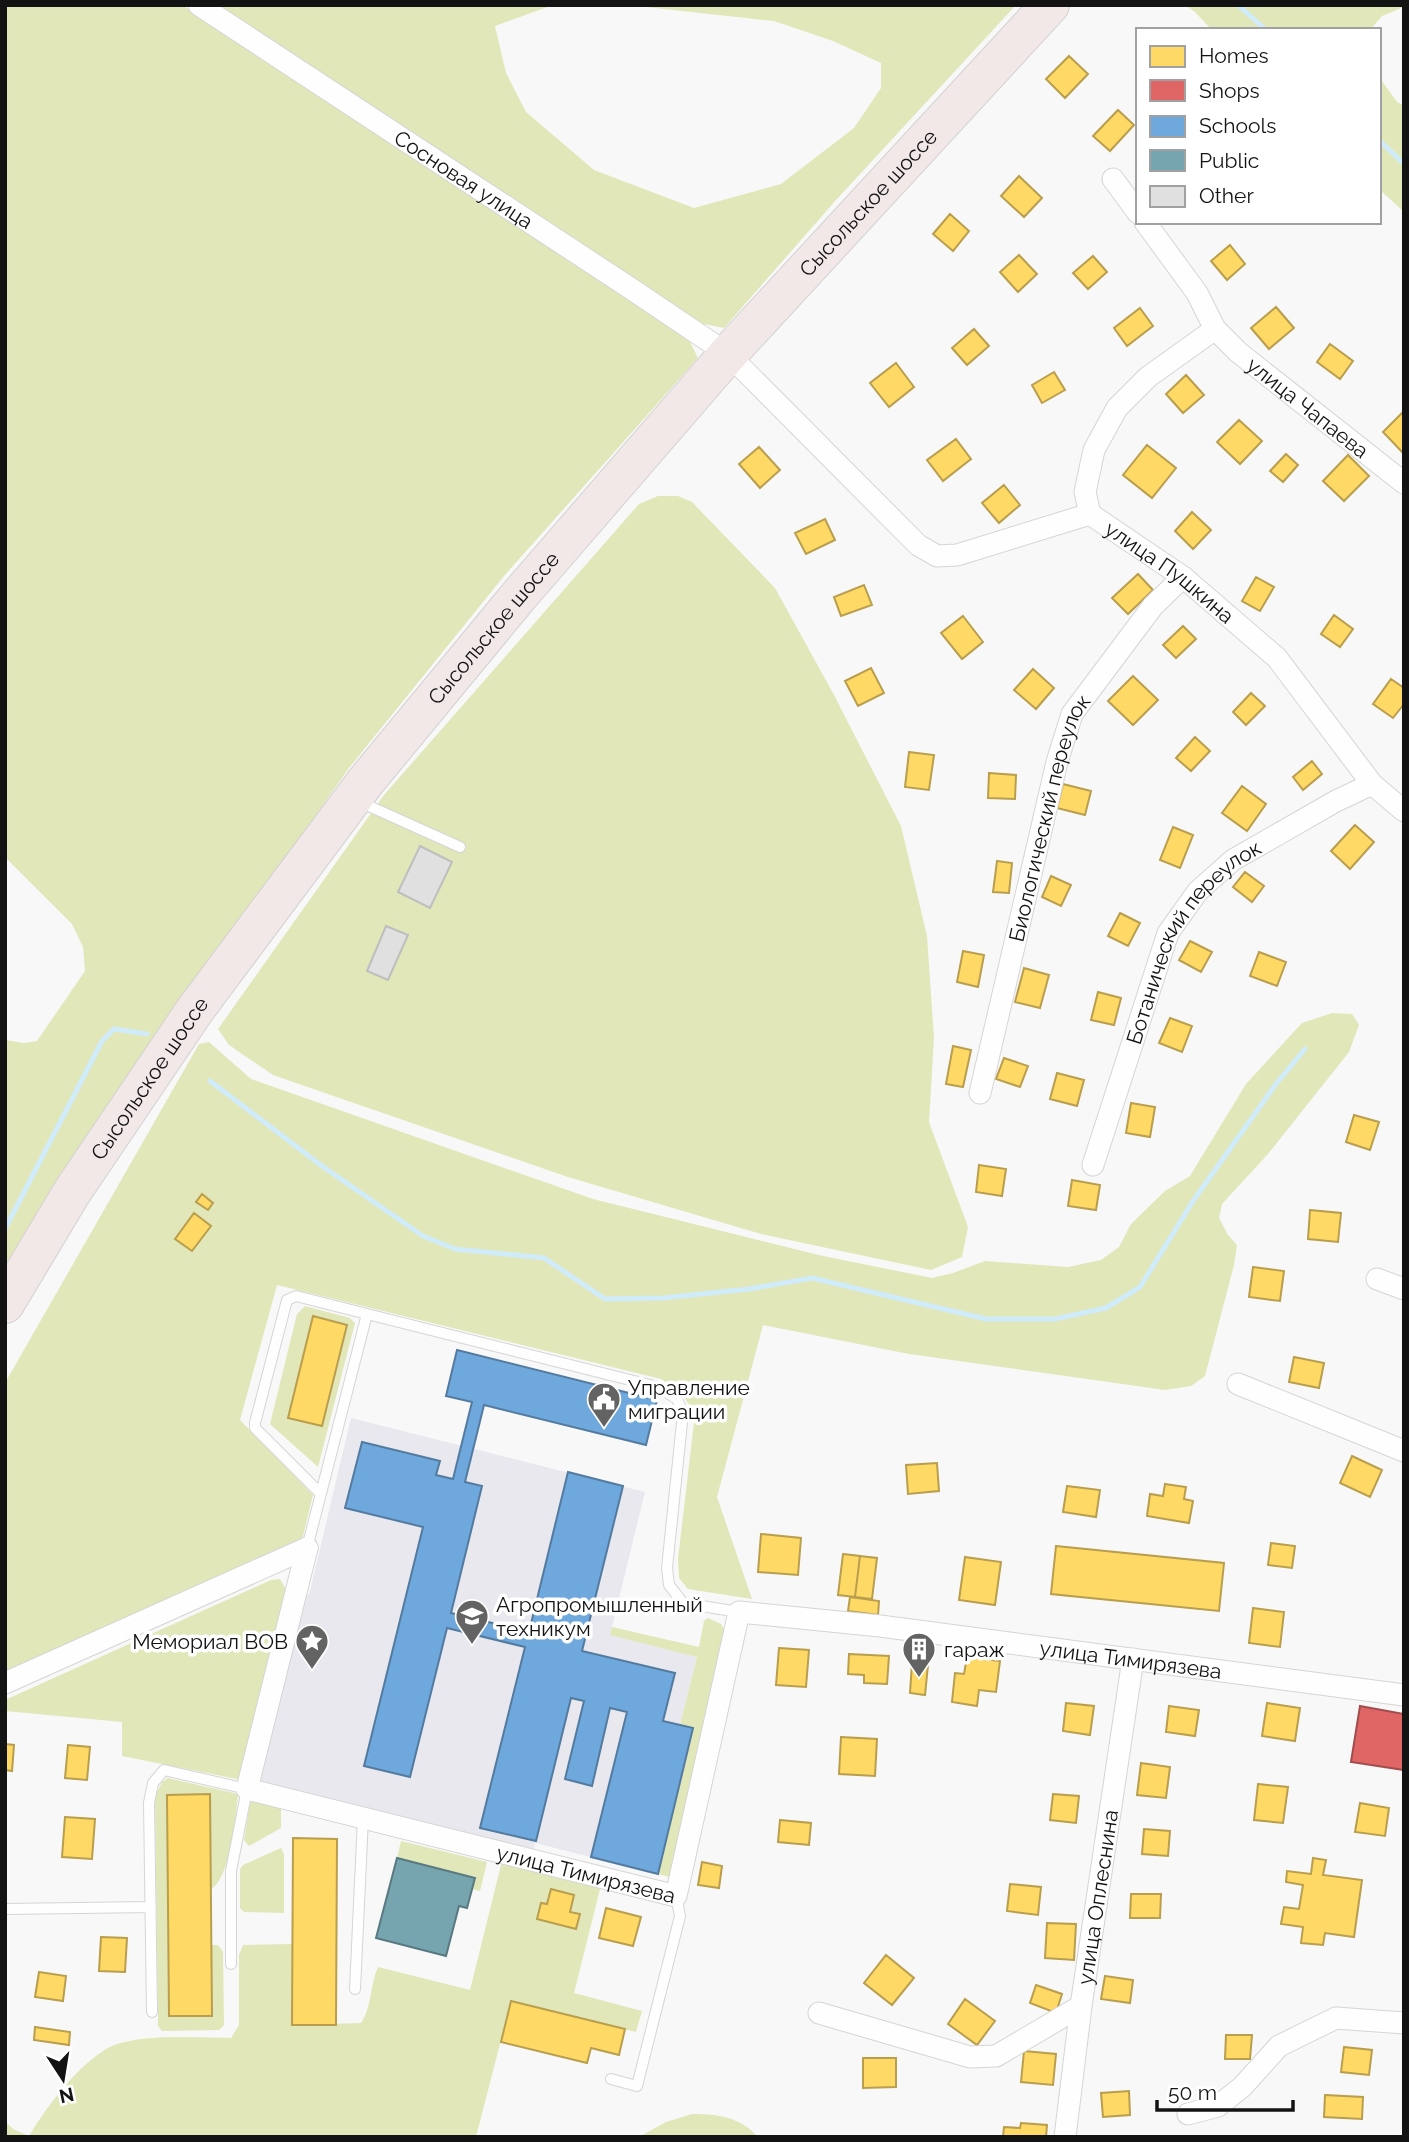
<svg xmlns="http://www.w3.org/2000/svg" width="1409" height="2142" font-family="Raleway,sans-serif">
<rect width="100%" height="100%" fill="#f8f8f8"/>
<path fill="#e8e8ee" d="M351,1418L645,1492L610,1635L697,1656L680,1725L658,1874L535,1843L533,1852L260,1783L259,1777L303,1594L309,1595Z"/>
<path fill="#e1e7b8" d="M5,5H182L689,340L698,358L504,576L349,768L198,982L5,1277V1040L24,1043L37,1041L85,971L83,947L72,924L5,857Z
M217,5H553L495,26L506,73L526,112L594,170L694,208L781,184L854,128L881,88V63L833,41L774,21L628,5H1016L836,200L724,328L699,323Z
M1185,5H1404V7L1382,16L1370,30H1212L1195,12Z
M1379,77L1397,102L1404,106V212L1379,189Z
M658,496H678L692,502L775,588L834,695L901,826L927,936L934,1038L929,1122L968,1227L962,1257L931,1270L761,1234L568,1177L273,1075L229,1045L218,1029L384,795L639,504Z
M1332,1013L1352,1014L1359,1025L1349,1052L1268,1154L1222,1204L1219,1218L1228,1235L1237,1245L1234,1265L1205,1376L1191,1386L1165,1390L909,1354L763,1325L717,1497L752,1599L688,1589L679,1578L678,1559L695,1414L680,1391L661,1379L277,1285L240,1420L313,1495L302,1540L5,1673V1383L199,1044L209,1042L251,1079L593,1199L823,1256L932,1278L953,1273L985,1261L1068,1267L1101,1260L1119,1247L1131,1224L1165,1191L1190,1176L1246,1084L1302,1023Z
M305,1306L350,1318L355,1323L318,1467L270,1424L297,1314Z
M280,1579L287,1591L242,1780L122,1756V1722L5,1711V1700L271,1580Z
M708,1618L721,1624L726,1633L673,1878L658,1874L680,1725L697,1657L610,1635L612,1627L699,1647L704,1621Z
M168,1778L238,1794C236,1816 230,1879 211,1889L210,1795H167L169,2016H212L211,1945H218L223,1952L224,2025L219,2030L162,2031L158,2026L155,1796L162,1782Z
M253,1800L281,1808V1828L249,1846L244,1840L250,1803Z
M401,1841L487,1862L480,1891L472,1889L475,1878L397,1858Z
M281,1848L284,1854V1913L244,1912L240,1908V1869L243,1865Z
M503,1857L608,1883L606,1890L600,1889L574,1993L642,2011L636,2032L511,2001L476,2137H5V2121L13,2129L29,2136C46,2108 74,2070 103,2051C131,2032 197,2038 231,2038L239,2025V1955L243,1945L292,1944V2025L361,2023C372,2007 370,1985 378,1967L470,1990Z
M692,2114C718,2114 740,2117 758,2137H639L666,2122Z"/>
<path fill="#ffd966" stroke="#b89e4d" stroke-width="2" d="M1069,56L1088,74L1065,98L1046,79Z
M1118,110L1134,125L1110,151L1093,136Z
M1019,176L1042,198L1024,217L1001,196Z
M950,214L969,231L953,251L933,234Z
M1230,245L1245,264L1227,280L1211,261Z
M1019,255L1037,274L1018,292L1000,272Z
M1093,256L1107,272L1088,289L1073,273Z
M1276,307L1294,328L1269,349L1251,328Z
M1140,308L1153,326L1127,346L1114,328Z
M974,329L989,346L967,365L952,348Z
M1330,344L1353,361L1340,379L1317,362Z
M896,363L914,387L889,407L870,383Z
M1054,372L1065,390L1042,403L1032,385Z
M1186,375L1204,395L1183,413L1166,394Z
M1403,412L1404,413V454L1383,432Z
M1239,420L1262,441L1240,464L1217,442Z
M956,439L971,459L943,481L927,460Z
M1147,445L1176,468L1152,498L1123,475Z
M759,447L780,470L760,488L739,464Z
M1286,454L1298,465L1283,482L1270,471Z
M1348,455L1369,476L1344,501L1323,481Z
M1004,485L1020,505L999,523L982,503Z
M1192,512L1211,530L1193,549L1175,531Z
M825,519L835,540L806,554L795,533Z
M1138,574L1153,590L1128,614L1112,598Z
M1256,577L1274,587L1260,611L1242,601Z
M864,585L872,605L841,616L834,597Z
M1334,615L1353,629L1340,647L1321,634Z
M963,616L983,642L962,659L941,633Z
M1183,626L1196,639L1176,658L1163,645Z
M871,668L884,693L858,706L845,681Z
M1033,669L1054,688L1036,709L1014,690Z
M1133,676L1158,700L1133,725L1108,701Z
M1391,679L1404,688V704L1393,718L1373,704Z
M1251,693L1265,706L1246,725L1233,712Z
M1195,737L1210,751L1191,771L1176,758Z
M909,752L934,755L929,790L905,787Z
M1312,761L1322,774L1303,790L1293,777Z
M989,773L1016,775L1015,799L988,798Z
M1063,784L1091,791L1085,815L1057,808Z
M1242,786L1266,804L1247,831L1222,813Z
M1355,825L1374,842L1350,869L1331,851Z
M1173,827L1193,835L1180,868L1160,860Z
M997,861L1012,863L1009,893L993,892Z
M1245,872L1264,886L1252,902L1233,887Z
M1051,876L1071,885L1061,906L1042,897Z
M1120,913L1140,923L1128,946L1108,936Z
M1190,941L1212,952L1201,972L1179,960Z
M963,951L984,955L978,987L957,982Z
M1259,952L1286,962L1277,986L1250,976Z
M1024,968L1049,975L1040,1008L1015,1002Z
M1098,992L1121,998L1114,1025L1091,1020Z
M1170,1018L1192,1026L1182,1052L1159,1043Z
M953,1046L971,1050L963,1087L946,1084Z
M1004,1058L1028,1066L1020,1087L996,1079Z
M1057,1073L1084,1080L1077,1106L1050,1099Z
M1131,1103L1155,1107L1150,1137L1126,1133Z
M1354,1115L1379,1122L1370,1150L1346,1142Z
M979,1165L1006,1169L1002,1196L976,1192Z
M1072,1180L1100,1185L1096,1210L1068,1206Z
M202,1194L213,1203L208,1210L196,1202Z
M1310,1210L1341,1213L1338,1242L1308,1239Z
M194,1213L211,1226L192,1251L175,1239Z
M1253,1267L1284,1271L1280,1301L1249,1297Z
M313,1316L347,1325L322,1426L288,1418Z
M1294,1357L1324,1363L1319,1388L1289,1382Z
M1352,1456L1382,1470L1370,1497L1340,1483Z
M937,1463L939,1491L908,1494L906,1465Z
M1165,1484L1186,1487L1184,1499L1193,1501L1189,1523L1147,1516L1150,1494L1163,1496Z
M1067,1486L1100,1490L1096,1517L1063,1512Z
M761,1534L801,1538L798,1575L758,1572Z
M1271,1543L1295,1546L1292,1568L1268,1565Z
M1056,1546L1224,1563L1219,1611L1051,1594Z
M843,1554L860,1556L855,1597L838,1595Z
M860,1556L877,1558L872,1599L855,1597Z
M965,1557L1001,1562L995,1605L959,1600Z
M850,1597L879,1601L878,1615L848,1611Z
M1253,1608L1284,1612L1280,1647L1249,1643Z
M779,1648L809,1650L806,1687L776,1685Z
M849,1654L889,1656L887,1684L864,1683V1675L848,1674Z
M967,1657L1000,1661L996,1692L979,1690L977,1706L952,1702L955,1673L964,1674Z
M912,1663L928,1665L925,1695L910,1693Z
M1066,1703L1094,1706L1090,1735L1063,1731Z
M1267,1703L1300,1708L1295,1741L1262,1736Z
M1169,1706L1199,1710L1195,1736L1166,1732Z
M841,1737L877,1739L875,1776L839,1774Z
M5,1744L14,1745L12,1771L5,1770Z
M68,1745L90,1747L87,1780L65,1778Z
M1141,1763L1170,1767L1166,1798L1137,1795Z
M1258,1784L1288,1787L1283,1823L1254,1820Z
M210,1794L212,2016H169L167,1795Z
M1053,1794L1079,1796L1076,1823L1050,1820Z
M1360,1803L1389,1808L1385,1836L1355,1832Z
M65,1817L95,1819L92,1859L62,1857Z
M780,1820L811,1823L809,1845L778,1842Z
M1144,1829L1170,1831L1168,1856L1142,1854Z
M293,1838L337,1839L336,2025H292Z
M1313,1858L1326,1860L1323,1875L1362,1880L1354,1937L1325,1933L1323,1945L1301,1943L1303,1927L1281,1924L1284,1907L1299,1909L1303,1885L1286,1882L1287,1871L1311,1874Z
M702,1862L722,1866L719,1888L698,1885Z
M1010,1884L1041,1887L1038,1915L1007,1911Z
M551,1889L574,1895L570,1912L580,1914L576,1929L537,1919L541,1903L547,1904Z
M1131,1894H1161L1160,1918H1130Z
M606,1908L641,1917L633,1946L599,1938Z
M1047,1923L1076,1924L1074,1960L1045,1958Z
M101,1937L127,1938L125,1972L99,1971Z
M886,1955L914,1978L892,2005L864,1983Z
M39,1972L66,1976L63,2001L35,1997Z
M1105,1976L1133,1980L1130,2003L1101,1999Z
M1036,1985L1062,1994L1056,2013L1030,2003Z
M965,1999L995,2021L977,2045L948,2024Z
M511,2001L625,2029L619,2055L591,2048L587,2063L501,2042Z
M35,2027L70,2032L69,2045L34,2040Z
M1226,2035H1252L1250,2059H1225Z
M1344,2047L1372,2050L1369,2075L1341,2072Z
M1024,2051L1056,2054L1053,2085L1021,2082Z
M863,2058H896V2087L863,2088Z
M1129,2091L1130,2115L1103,2117L1101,2093Z
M1325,2095L1363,2097L1362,2119L1324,2117Z
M1021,2123L1047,2125L1046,2137H1003L1004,2127L1020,2128Z"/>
<path fill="#e06666" stroke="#a24d4d" stroke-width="2" d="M1360,1706L1404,1714V1770L1351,1762Z"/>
<path fill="#6fa8dc" stroke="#537ba0" stroke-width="2" d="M457,1350L657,1400L646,1445L484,1405L465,1482L482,1486L451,1613L529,1632L568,1472L623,1486L582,1651L675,1673L663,1721L693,1728L658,1874L591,1857L627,1712L610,1708L592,1786L565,1779L584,1701L571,1698L536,1841L480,1828L525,1647L447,1628L410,1777L364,1766L423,1527L345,1508L362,1442L440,1461L436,1475L453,1479L472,1402L446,1396Z"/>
<path fill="#76a5af" stroke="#587980" stroke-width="2" d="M397,1858L475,1878L467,1908L459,1906L446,1956L376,1938Z"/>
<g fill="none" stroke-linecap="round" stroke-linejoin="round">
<path stroke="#d0ebf9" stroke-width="5" d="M1238,5L1266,30
M1379,140L1404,164
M210,1081L322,1166L423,1236L455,1249L544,1258L605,1299L663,1298L749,1289L812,1278L986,1319H1055L1106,1308L1140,1287L1193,1201L1276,1084L1305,1049
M5,1229L102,1041L114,1029L147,1034"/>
</g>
<path fill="#e0e0e0" stroke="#bebebe" stroke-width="2" d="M420,846L452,862L430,908L398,892Z
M386,926L408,935L388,980L367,971Z"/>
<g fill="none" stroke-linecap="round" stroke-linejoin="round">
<defs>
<path id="lane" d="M360,802L460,847
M321,1494L255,1428V1423L287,1300L296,1296L367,1314
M307,1548L367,1314L658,1387L677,1399L683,1413L667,1568L669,1585L683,1603L739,1612
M5,1909L151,1907
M355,1989L363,1818
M152,2012L149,1803L153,1783L164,1770L247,1789L231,1871V1964
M611,2079L637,2086L680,1916L676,1896"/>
<g id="street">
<path id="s1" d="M199,5L630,288L728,354L918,545L937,556L957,555L1090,514L1183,577L1277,658L1372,784L1404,811"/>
<path d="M1113,179L1138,213"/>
<path id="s2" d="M1145,222L1197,293L1215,329L1238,352L1404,483"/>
<path d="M1090,514L1085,492L1094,450L1117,408L1148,377L1215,329"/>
<path id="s3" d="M980,1093L1057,762L1072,714L1153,606L1183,577"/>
<path id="s4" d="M1093,1165L1168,933L1198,891L1233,860L1336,801L1372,784"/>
<path d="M1377,1279L1404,1289"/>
<path d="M1238,1384L1404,1451"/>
<path id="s5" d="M307,1548L247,1789L676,1896L739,1612L880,1626L1404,1695"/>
<path d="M5,1683L307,1548"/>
<path d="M819,2013L970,2057L996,2056L1081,2006"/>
<path d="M1188,2114L1218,2106L1242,2087L1279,2046L1336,2018L1404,2023"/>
<path id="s6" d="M1065,2137L1081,2006L1133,1659"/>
</g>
<g id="highway">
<path id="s7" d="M5,1304L72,1192L195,1010L366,781L517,598L728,354L1050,5"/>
</g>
</defs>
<use href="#lane" stroke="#d5d5d5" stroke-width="12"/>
<use href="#street" stroke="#d5d5d5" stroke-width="23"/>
<use href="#highway" stroke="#d2d2d2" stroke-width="40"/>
<use href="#lane" stroke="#fefefe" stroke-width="10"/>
<use href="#street" stroke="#fefefe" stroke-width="21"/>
<use href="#highway" stroke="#f1e8e7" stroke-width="38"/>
</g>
<defs>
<symbol id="civic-pin" viewBox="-11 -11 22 30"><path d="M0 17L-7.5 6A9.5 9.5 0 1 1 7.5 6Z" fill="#636364" stroke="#fff"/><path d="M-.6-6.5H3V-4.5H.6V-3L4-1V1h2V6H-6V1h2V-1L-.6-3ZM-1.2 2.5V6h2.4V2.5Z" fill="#fff"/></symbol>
<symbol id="university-pin" viewBox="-11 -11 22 30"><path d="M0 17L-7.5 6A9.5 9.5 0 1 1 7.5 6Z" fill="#636364" stroke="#fff"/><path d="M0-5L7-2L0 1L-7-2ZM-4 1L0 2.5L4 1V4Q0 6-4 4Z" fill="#fff"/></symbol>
<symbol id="sight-pin" viewBox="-11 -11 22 30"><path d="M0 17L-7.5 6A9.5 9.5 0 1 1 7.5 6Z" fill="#636364" stroke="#fff"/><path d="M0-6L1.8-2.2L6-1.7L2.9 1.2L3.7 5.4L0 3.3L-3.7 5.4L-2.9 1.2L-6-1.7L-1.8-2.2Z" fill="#fff"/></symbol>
<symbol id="building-pin" viewBox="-11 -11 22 30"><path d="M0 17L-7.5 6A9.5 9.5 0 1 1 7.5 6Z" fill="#636364" stroke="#fff"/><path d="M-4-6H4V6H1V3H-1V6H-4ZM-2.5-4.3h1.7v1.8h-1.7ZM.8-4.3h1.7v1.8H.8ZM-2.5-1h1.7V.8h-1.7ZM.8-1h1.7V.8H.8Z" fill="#fff"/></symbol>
</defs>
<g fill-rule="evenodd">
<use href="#civic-pin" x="585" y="1380" width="38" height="52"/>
<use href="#university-pin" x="453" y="1597" width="38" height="52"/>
<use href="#sight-pin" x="293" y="1622" width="38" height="52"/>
<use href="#building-pin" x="900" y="1630" width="38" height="52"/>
</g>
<g text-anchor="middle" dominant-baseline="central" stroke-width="7" stroke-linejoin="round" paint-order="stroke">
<g font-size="21" fill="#131314" stroke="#fff">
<text stroke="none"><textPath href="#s1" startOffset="317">Сосновая улица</textPath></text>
<text stroke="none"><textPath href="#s7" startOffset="1402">Сысольское шоссе</textPath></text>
<text stroke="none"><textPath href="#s2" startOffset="250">улица Чапаева</textPath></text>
<text stroke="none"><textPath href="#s1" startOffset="1183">улица Пушкина</textPath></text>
<text stroke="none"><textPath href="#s7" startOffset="835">Сысольское шоссе</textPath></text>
<text stroke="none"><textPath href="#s3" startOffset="284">Биологический переулок</textPath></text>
<text stroke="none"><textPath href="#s4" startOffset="250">Ботанический переулок</textPath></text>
<text stroke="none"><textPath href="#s7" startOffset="268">Сысольское шоссе</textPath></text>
<text stroke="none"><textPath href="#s5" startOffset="1376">улица Тимирязева</textPath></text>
<text stroke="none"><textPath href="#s5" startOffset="598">улица Тимирязева</textPath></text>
<text stroke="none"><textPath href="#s6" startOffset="242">улица Оплеснина</textPath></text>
</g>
<g font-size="21" fill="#131314" stroke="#fff" text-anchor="start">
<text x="628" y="1387">Управление<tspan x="628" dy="24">миграции</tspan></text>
<text x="496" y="1604">Агропромышленный<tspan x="496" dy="24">техникум</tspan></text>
<text x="288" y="1641" text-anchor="end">Мемориал ВОВ</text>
<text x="944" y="1649">гараж</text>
</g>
</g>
<rect width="1409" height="2142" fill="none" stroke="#131314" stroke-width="14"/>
<rect x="1136" y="28" width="245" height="196" fill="#ffffff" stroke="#a1a1a1" stroke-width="2"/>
<rect x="1150" y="46" width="35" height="21" fill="#ffd966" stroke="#a1a1a1" stroke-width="2"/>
<text x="1199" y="63" font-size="21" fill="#131314">Homes</text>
<rect x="1150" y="80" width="35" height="21" fill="#e06666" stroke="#a1a1a1" stroke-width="2"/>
<text x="1199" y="98" font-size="21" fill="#131314">Shops</text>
<rect x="1150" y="116" width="35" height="21" fill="#6fa8dc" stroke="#a1a1a1" stroke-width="2"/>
<text x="1199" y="133" font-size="21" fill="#131314">Schools</text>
<rect x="1150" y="150" width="35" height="21" fill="#76a5af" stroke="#a1a1a1" stroke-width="2"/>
<text x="1199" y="168" font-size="21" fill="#131314">Public</text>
<rect x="1150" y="186" width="35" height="21" fill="#e0e0e0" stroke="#a1a1a1" stroke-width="2"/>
<text x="1199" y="203" font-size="21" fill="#131314">Other</text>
<g transform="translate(63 2079) rotate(168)" stroke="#ffffff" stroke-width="5" paint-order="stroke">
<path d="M0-5L12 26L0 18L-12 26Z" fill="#131314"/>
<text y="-10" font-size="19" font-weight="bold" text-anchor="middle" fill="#131314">N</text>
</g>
<path d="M1157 2100v10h136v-10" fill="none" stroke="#131314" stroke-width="3.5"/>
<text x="1168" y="2100" font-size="21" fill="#131314" stroke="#ffffff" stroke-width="5" paint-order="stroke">50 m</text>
</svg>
